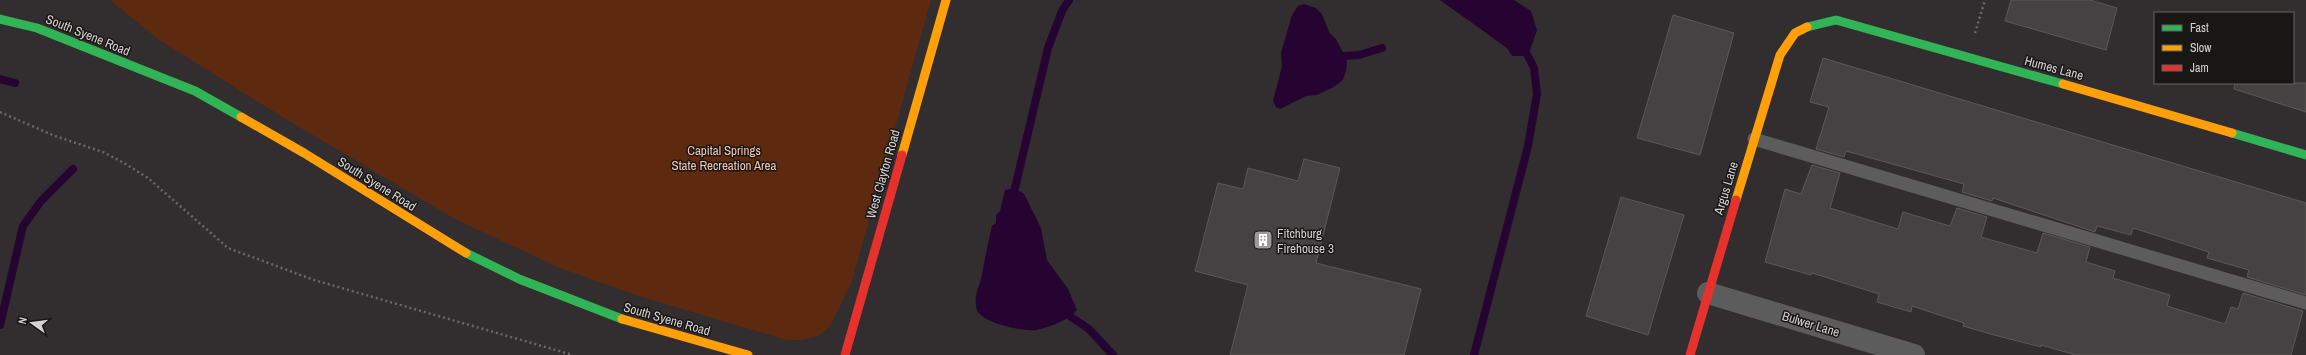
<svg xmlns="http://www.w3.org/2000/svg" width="2306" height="355" font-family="'Archivo Narrow',sans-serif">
<rect width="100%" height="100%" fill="#322d2f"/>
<path fill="#5d2a0f" d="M110,0H931L852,281L830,326L818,336L802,340H787L642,297L560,268L453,218L284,118L158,39Z"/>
<path fill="#250432" d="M1440,0H1514L1531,11L1537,30L1528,56H1512L1507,48Z
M1304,4L1316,8L1322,14L1329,32L1336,39L1347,60L1346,71L1343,80L1332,88L1317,95L1306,96L1280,109L1276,107L1273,101L1282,66L1281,53L1292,15L1298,6Z
M1015,188L1024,194L1041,228L1047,260L1068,289L1077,310C1069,320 1050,327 1036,330C1024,332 982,323 977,310C973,296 979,288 982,275C985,258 988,243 992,226L996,223V215L1000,211L1005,190Z"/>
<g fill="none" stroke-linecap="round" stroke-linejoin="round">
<path stroke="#250432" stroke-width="8" d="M1344,56L1359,55L1382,48
M0,79L15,83
M1015,188L1048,48L1062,11L1069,0
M1071,317L1089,329L1113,355
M0,325L23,226L41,201L73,169
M1474,355L1528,146L1537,94L1534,68L1528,56"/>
</g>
<path fill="#454243" stroke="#5c5859" d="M2011,0H2090L2117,8L2106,50L2005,21Z
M1673,15L1734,33L1700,155L1637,138Z
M1823,58L2306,203V295L2247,277L2249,270L2207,258L2209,252L2133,228L2131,235L2097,226L2095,232L1993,198L1992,201L1962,192L1964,184L1846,151L1844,157L1816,149L1829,107L1810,102Z
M2235,83H2306V112L2234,89Z
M1304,159L1340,168L1316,263L1421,289L1404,355H1230L1248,285L1195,271L1218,183L1243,189L1248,168L1298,181Z
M1812,165L1840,173L1830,208L1898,229L1903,212L1950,226L1957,208L1987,217L1981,237L2037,253L2043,233L2090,247L2086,262L2115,271L2113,278L2170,295L2167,306L2225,324L2231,307L2238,309L2243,293L2303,311L2291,355H2076L2041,345V347L1994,335L1963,326L1964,323L1912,306L1911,312L1877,302L1879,294L1812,273L1811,275L1765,262L1785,189L1801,194Z
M1621,197L1684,215L1648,335L1586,316Z"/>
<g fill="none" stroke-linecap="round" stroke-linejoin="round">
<path stroke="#6a6869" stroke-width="2.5" stroke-dasharray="2 3" stroke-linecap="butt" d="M1975,33L1985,0
M0,112L55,136L103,152L124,163L148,178L228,248L314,280L573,355"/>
<path stroke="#5d5c5d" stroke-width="13" d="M1754,139L2306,303"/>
<path stroke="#5d5c5d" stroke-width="22" d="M1708,293L1914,355"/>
<path stroke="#30b455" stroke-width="9" d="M0,19L37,28L195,91L241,117
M1807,27L1836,20L2063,84
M2232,133L2306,155
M466,253L519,279L622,319"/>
<path stroke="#ff9f0a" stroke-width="9" d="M2063,84L2232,133
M241,117L304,153L466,253
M902,155L946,0
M1736,200L1780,55L1795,33L1807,27
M622,319L748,355"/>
<path stroke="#e5322d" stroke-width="9" d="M845,355L902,155
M1690,355L1736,200"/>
</g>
<defs>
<symbol id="building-square" viewBox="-11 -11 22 22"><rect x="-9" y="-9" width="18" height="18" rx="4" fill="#9d9899" stroke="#191616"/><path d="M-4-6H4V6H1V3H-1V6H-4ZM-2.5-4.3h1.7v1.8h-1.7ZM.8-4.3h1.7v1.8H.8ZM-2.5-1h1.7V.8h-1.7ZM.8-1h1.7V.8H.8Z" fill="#fff"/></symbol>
</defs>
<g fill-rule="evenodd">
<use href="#building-square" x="1252" y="229" width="22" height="22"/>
</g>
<g text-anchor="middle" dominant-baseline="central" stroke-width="3" stroke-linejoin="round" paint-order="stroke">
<g font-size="13" fill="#d6d1d2" stroke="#191616">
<text transform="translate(88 35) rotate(22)">South Syene Road</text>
<text transform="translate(2054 68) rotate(15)">Humes Lane</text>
<text transform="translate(883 174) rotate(-74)">West Clayton Road</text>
<text transform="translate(377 184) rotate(32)">South Syene Road</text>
<text transform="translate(1726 188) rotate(-73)">Argus Lane</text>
<text transform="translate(667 319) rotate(16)">South Syene Road</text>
<text transform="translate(1811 324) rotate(17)">Bulwer Lane</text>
</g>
<g font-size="13" fill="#f5c6b2" stroke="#191616">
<text x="724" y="150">Capital Springs<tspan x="724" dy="15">State Recreation Area</tspan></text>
</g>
<g font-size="13" fill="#d6d1d2" stroke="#191616" text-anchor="start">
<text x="1277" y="233">Fitchburg<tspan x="1277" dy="15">Firehouse 3</tspan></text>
</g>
</g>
<rect x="2154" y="12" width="140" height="72" fill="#191616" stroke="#656161"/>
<rect x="2162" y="25" width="20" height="6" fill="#30b455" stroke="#656161"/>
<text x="2190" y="32" font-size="12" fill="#d6d1d2">Fast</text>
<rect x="2162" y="45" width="20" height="6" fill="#ff9f0a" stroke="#656161"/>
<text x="2190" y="52" font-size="12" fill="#d6d1d2">Slow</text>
<rect x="2162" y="65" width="20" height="6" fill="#e5322d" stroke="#656161"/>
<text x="2190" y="72" font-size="12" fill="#d6d1d2">Jam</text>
<g transform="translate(32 323) rotate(284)" stroke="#191616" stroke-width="3" paint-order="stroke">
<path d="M0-3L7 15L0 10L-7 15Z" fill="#d6d1d2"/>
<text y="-6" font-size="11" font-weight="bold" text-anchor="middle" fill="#d6d1d2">N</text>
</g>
</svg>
